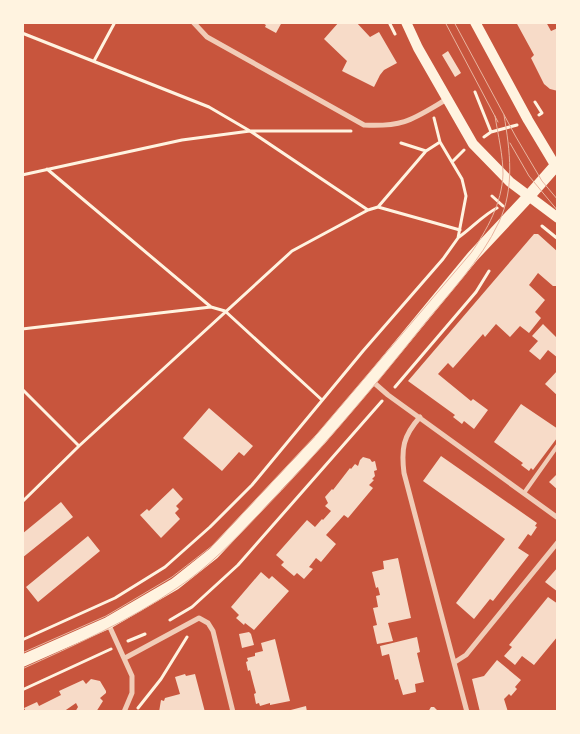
<svg xmlns="http://www.w3.org/2000/svg" width="580" height="734" font-family="Inter,sans-serif">
<rect width="100%" height="100%" fill="#c8553d"/>
<path fill="#f7dbc8" d="M261,22H282L276,33L265,27L266,25Z
M339,22H356L370,37L379,32L397,63L384,70L380,75L374,87L342,71L347,61L324,39Z
M516,22H546L551,31L558,28V91L550,89L544,84L531,58L534,55Z
M448,51L461,73L455,77L442,55Z
M534,234H538L558,252V286H553L538,273L529,285L545,300L535,312L541,318L529,333L520,326L510,337L496,324L485,337L483,334L453,368L448,363L438,374L471,401L473,399L488,410L474,429L464,421L462,424L453,417L455,415L408,381Z
M543,324L558,339V358L548,350L540,360L529,351L538,341L532,336Z
M558,370V396L545,384Z
M521,404L558,429L557,438L533,470L531,468L529,471L521,465L523,463L494,442Z
M209,408L253,446L244,456L239,452L222,471L183,438Z
M441,456L537,523L535,526L537,527L531,536L528,534L518,548L529,555L493,601L490,599L474,619L456,603L505,539L423,481Z
M363,457L370,459L372,462L375,461L377,470L374,471L375,476L372,479L374,480L369,485L373,488L348,518L344,515L326,535L336,544L321,562L316,558L309,567L313,569L304,579L297,573L294,576L281,565L284,562L276,555L307,520L315,527L322,519L323,520L331,511L325,506L328,503L325,497L332,489L333,490L350,468L351,469L355,464L358,466L360,460Z
M558,473V490L549,482Z
M173,488L183,499L176,506L179,509L175,513L180,519L161,538L140,515L147,509L149,511Z
M61,502L73,517L22,558V534Z
M88,536L100,551L38,602L26,587Z
M398,558L411,618L388,623L393,641L377,644L373,626L377,625L373,608L378,607L376,596L380,595L378,587L376,588L372,572L384,569L383,561Z
M558,567V592L545,582Z
M261,572L269,579L272,576L289,591L254,630L245,623L244,625L236,618L239,615L231,607Z
M548,597L558,604V636L534,665L522,656L515,665L504,656L512,647L509,645Z
M249,632L251,634L254,645L242,648L239,634Z
M417,637L420,652L417,653L424,682L415,684L416,692L403,695L398,679L395,680L389,654L382,656L380,646Z
M275,639L290,701L270,705V703L260,706L259,703L256,704L254,694L256,693L253,682L250,670L248,671L246,662L248,661L247,658L255,656V653L263,651L261,643Z
M497,660L521,680L515,687L517,689L511,696L509,694L504,699L508,712H480L472,679L484,676Z
M185,674L186,676L195,674L205,712H159L161,700L164,701L165,698L180,694L175,677Z
M91,679L100,681L106,691V693L100,698L103,701L96,712H75L78,707L76,703L63,712H26L24,708L37,702L39,706L61,695L59,691L83,680L86,684Z
M306,706L307,712H287V711Z
M431,707H434L439,712H428Z"/>
<g fill="none" stroke-linecap="round" stroke-linejoin="round">
<path stroke="#fff3e0" stroke-width="3" d="M389,22L395,34
M22,33L209,107L250,131L368,210
M94,61L115,22
M475,92L491,132
M535,102L542,113L539,115
M484,137L491,132L517,125
M401,143L426,151
M452,162L464,150
M47,169L211,307L225,311L322,400
M22,175L182,140L250,131H351
M492,196L503,206
M378,207L426,151L440,142
M542,226L558,239
M459,237C472,228 483,215 497,208
M22,329L211,307
M395,387L476,292L489,271
M22,389L79,446
M22,502L79,446L292,251L368,210L378,207L460,230
M170,620L192,607L238,565L382,401
M22,640L115,598L165,567L210,527L252,485L363,351L443,259L458,238L466,196L462,179L440,142L434,118
M128,641L145,634
M22,690L111,649
M138,708L161,679L187,637"/>
<path stroke="#f1ccb7" stroke-width="4" d="M524,493L558,445"/>
<path stroke="#f1ccb7" stroke-width="5" d="M193,22L207,37L364,125C405,127 413,119 447,99
M372,381L388,395L558,518
M420,417C403,436 401,449 404,473L467,712
M108,623L132,676V693L124,712
M125,658L199,618L208,623L213,631L233,712
M455,662L466,655L558,542"/>
<path stroke="#fff3e0" stroke-width="10" d="M406,22L418,48L473,144L510,182L558,218
M475,22L528,120L558,170"/>
<path stroke="#fff3e0" stroke-width="12" d="M22,661L108,623L175,584L214,553L319,441L371,380L473,256L529,196L558,163"/>
<path stroke="#e9b49f" stroke-width="1" d="M445,22L498,122
M454,22L516,137L542,181L558,200
M510,143L529,176L558,211
M22,653L106,616L172,577L212,546L317,434L471,253C487,230 502,203 503,174C503,155 498,135 495,116
M22,669C75,645 129,621 177,588C209,567 234,540 260,513C317,454 370,392 421,328C448,294 481,261 499,222C515,188 510,151 504,115"/>
</g>
<rect width="580" height="734" fill="none" stroke="#fff3e0" stroke-width="48"/>
</svg>
